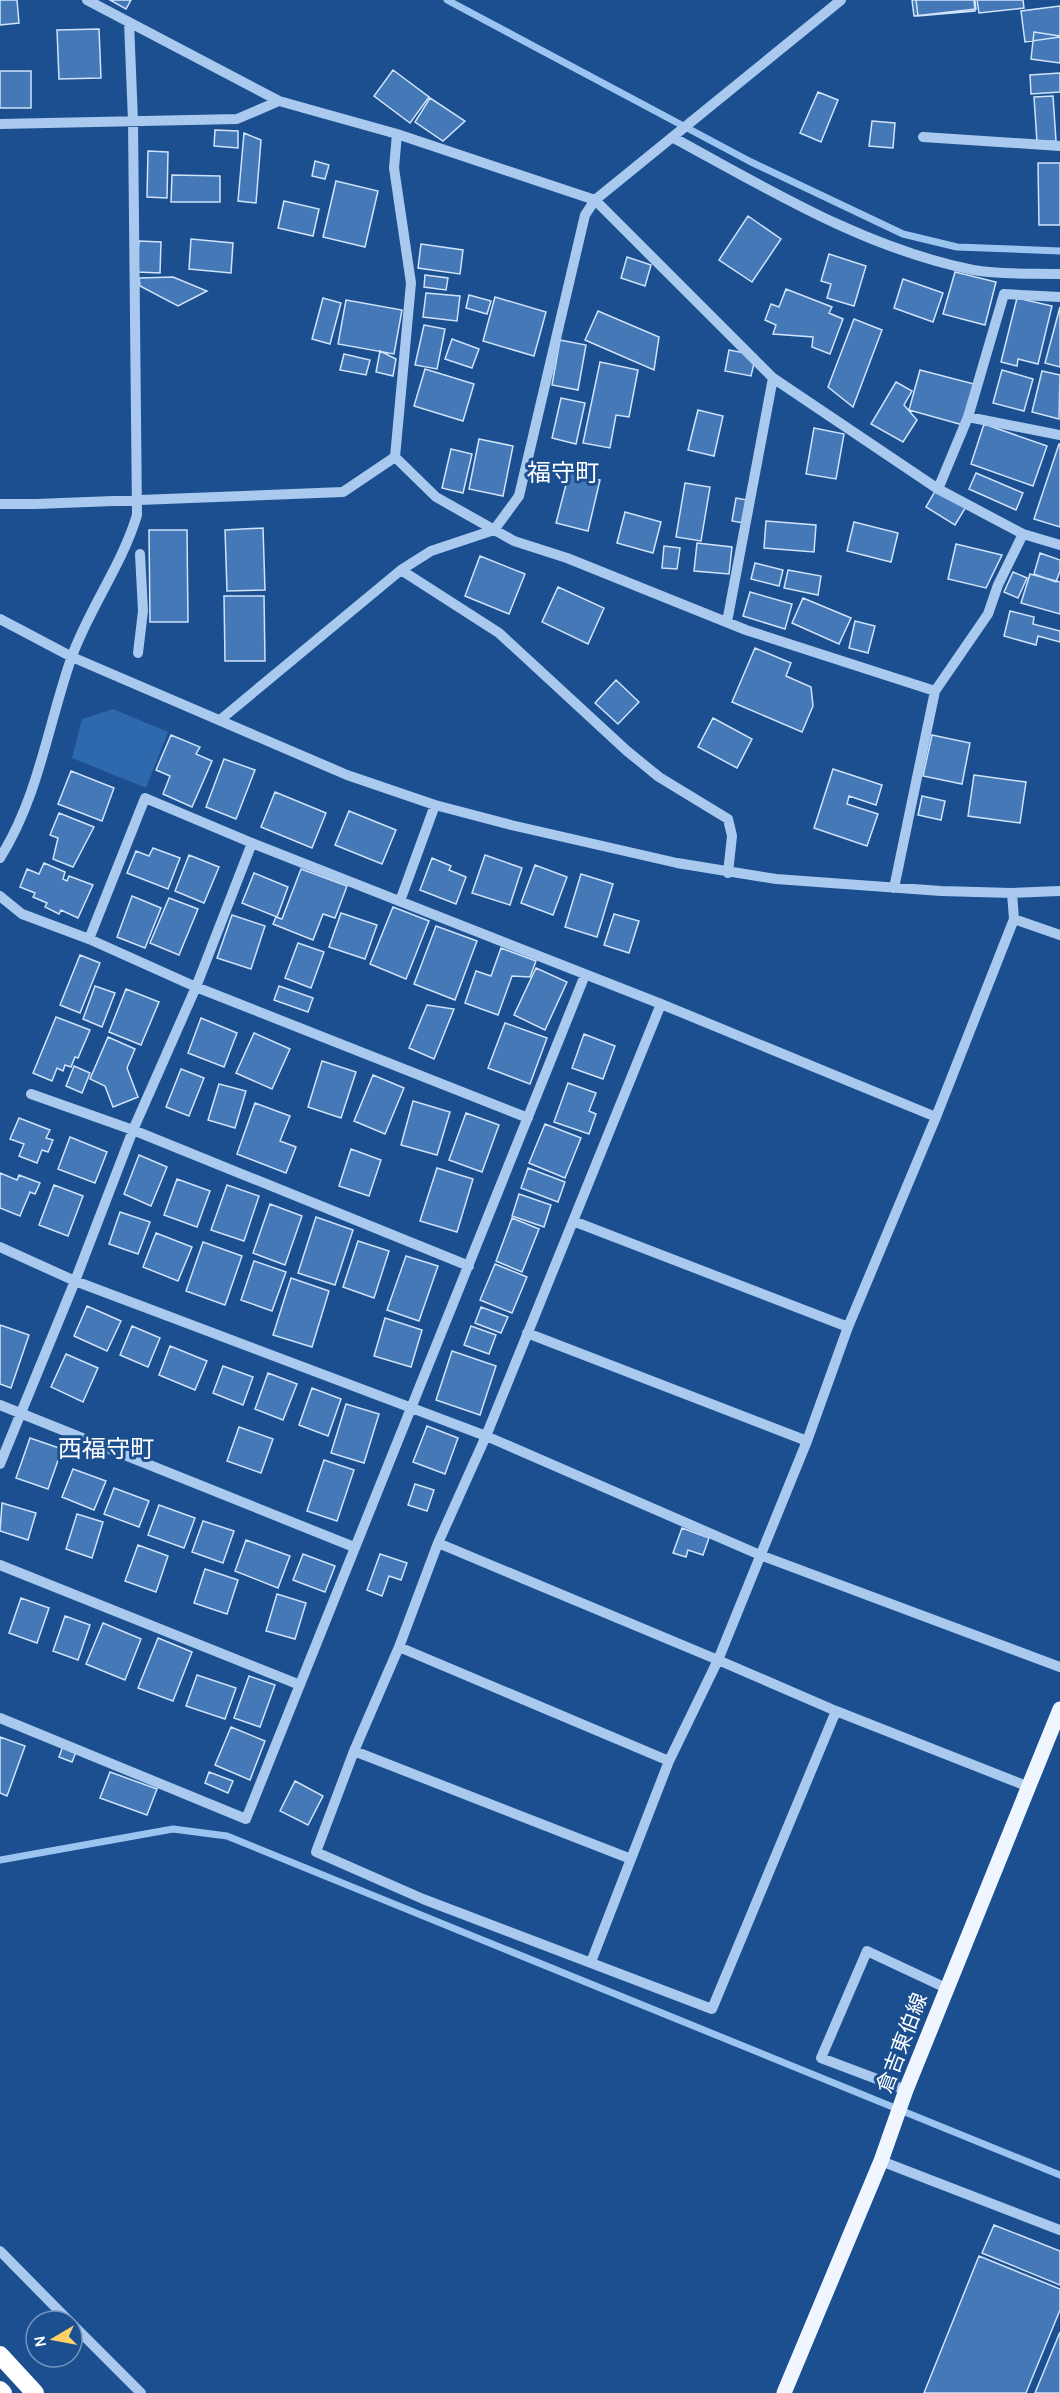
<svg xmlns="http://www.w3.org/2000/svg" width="1060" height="2393" font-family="Karla,'Noto Sans JP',sans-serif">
<rect width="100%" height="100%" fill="#1b4f8f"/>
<path fill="#2e69ad" d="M113,709L168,732L146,788L72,758L82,719Z"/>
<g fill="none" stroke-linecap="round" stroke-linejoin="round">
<path stroke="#9cc4f0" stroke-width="7" d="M447,0L751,162L903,234L957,247L1060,251
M0,1860L173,1829L227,1836L1060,2175"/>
</g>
<path fill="#4478b7" stroke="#cfe3fa" stroke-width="1.5" d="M0,0H17L19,23L0,25Z
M110,0H131L126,9Z
M912,0H975L976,9L914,16Z
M916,0H974L975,11L918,16Z
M977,0H1023L1024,8L979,13Z
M1060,6V37L1025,42L1021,11Z
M99,29L101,78L59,79L57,30Z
M1034,32L1060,36V63L1031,59Z
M393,70L429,97L410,123L374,96Z
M0,71H31V108H0Z
M1060,73V92L1031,94L1030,75Z
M818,92L838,100L821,142L800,133Z
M1053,96L1056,141L1037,142L1034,97Z
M430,98L465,121L443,141L415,122Z
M872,121L895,123L893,148L869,146Z
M215,130L238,131V148L214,146Z
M244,133L261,140L256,203L238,201Z
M148,151L168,152L167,198L147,197Z
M315,161L329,165L325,179L312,176Z
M1038,163H1060V225H1039Z
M172,175L220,176V202H171Z
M336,181L378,191L365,247L323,237Z
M284,201L319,209L313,236L278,228Z
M748,216L781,239L752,282L719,260Z
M191,239L233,243L231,273L189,269Z
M139,241L161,242L160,273L137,272Z
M421,244L463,250L460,274L418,268Z
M829,254L866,266L854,306L827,298L831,284L821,281Z
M627,257L651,265L645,286L621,278Z
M955,272L996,282L985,325L943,314Z
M425,275L448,278L446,290L424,287Z
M173,277L207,291L178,306L140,286L139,278Z
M903,279L943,293L933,322L894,308Z
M786,289L832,307L829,313L843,319L830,354L812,347L813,337L773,334L776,325L765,320L771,304L779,307Z
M426,293L460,296L457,321L423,317Z
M469,295L491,301L487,314L466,308Z
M495,297L546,312L534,356L483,341Z
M323,298L341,303L330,344L312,339Z
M1017,298L1052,306L1038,364L1018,359L1017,366L1001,362Z
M346,300L402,310L394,354L338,344Z
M1060,307V367L1045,363Z
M598,311L659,337L654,370L585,340Z
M854,319L882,330L853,407L828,387Z
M424,325L445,329L437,369L415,365Z
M452,339L479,349L472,368L445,359Z
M560,340L586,345L578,390L552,385Z
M729,350L756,355L751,376L725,371Z
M380,351L396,359L393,376L376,372Z
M344,354L370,360L366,375L340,370Z
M600,362L638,370L629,417L616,415L610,448L583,443Z
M425,369L474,384L463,421L414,406Z
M920,370L974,384L963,425L909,410Z
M1002,370L1033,379L1024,411L993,403Z
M1042,371L1060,375L1059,419L1032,412Z
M896,382L912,391L904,405L917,420L903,442L871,424Z
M561,398L585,403L576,444L552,438Z
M698,410L723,416L714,456L688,450Z
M984,424L1047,446L1033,486L971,464Z
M814,428L844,434L836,479L806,474Z
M479,439L513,446L503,496L469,489Z
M1059,444H1060V527L1034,519Z
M451,449L472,454L463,493L442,488Z
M569,473L600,480L588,531L556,523Z
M976,473L1023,493L1016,510L969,489Z
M685,483L710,487L701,541L676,537Z
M938,486L967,505L955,525L926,507Z
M736,498L747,500L743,523L732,521Z
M625,512L661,522L653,553L617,543Z
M766,521L816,525L814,552L764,548Z
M854,522L898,533L891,562L847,551Z
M263,528L265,590L227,591L225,530Z
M149,530H187L188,622H150Z
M697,543L732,547L729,574L694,571Z
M956,544L1002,555L986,588L948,579Z
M664,546L680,548L677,569L662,568Z
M1040,553L1060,560V571L1056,582L1034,574Z
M480,556L525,574L509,614L465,596Z
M755,563L783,570L779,586L751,579Z
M788,570L821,576L818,595L784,588Z
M1013,572L1027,578L1018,598L1004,592Z
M1030,574L1060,582V614L1021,603Z
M558,587L604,608L588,644L542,622Z
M750,592L792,604L785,629L743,616Z
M224,596H264L265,661H225Z
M803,598L851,618L839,644L792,623Z
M1010,611L1034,617L1033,624L1060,631V642L1038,636L1036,645L1004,636Z
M855,621L875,626L868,653L849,648Z
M755,648L791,663L786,676L811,687L813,706L802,732L732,702Z
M616,680L639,702L618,724L595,703Z
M713,718L752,739L737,768L698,747Z
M171,735L200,747L196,754L212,761L192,807L163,794L170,776L156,770Z
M932,735L970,743L962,784L923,776Z
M224,759L255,770L236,819L206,807Z
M833,769L882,785L876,805L849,796L847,804L878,814L867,846L814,828Z
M71,771L114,788L102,821L58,804Z
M974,775L1026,782L1020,823L968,816Z
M275,792L326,813L312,848L261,827Z
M922,796L945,801L941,820L918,815Z
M349,811L396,830L382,864L335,845Z
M59,813L94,827L73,867L53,859L58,838L50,835Z
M153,848L180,858L168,889L127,873L136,851L149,856Z
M189,855L219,867L204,903L175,891Z
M485,855L522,868L510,905L472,893Z
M432,858L451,866L449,870L466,877L456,904L420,890Z
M44,863L65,872L63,879L67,881L69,876L93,885L78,918L61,910L59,914L45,907L47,903L33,897L35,893L20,887L27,869L39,874Z
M535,865L567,877L553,915L521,903Z
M301,869L347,886L335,918L323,914L313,940L273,924L276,917L282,919Z
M254,873L288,887L277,917L242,903Z
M581,874L613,884L597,937L565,927Z
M132,896L161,908L145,948L117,937Z
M169,898L198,909L179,955L150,943Z
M393,907L429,921L406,979L370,964Z
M341,913L377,925L365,959L329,947Z
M614,914L639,921L629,953L604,945Z
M232,915L265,926L251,969L217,958Z
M436,926L477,941L455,1000L414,984Z
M298,943L324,952L311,988L285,978Z
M501,948L536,961L530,977L512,976L498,1015L465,1003L476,971L491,976Z
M80,955L100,963L80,1013L60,1005Z
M536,968L567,982L545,1030L514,1015Z
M95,986L115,993L102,1027L83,1019Z
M279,986L313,998L308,1012L274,1000Z
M126,989L159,1002L141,1045L109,1032Z
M427,1005L454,1009L434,1059L409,1048Z
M56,1017L90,1030L78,1058L75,1057L71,1067L65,1065L63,1071L57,1068L52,1081L33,1073Z
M201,1018L237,1033L224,1067L188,1053Z
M505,1023L547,1038L530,1084L488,1068Z
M254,1033L290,1049L272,1089L236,1073Z
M584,1034L615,1046L603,1079L572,1068Z
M108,1037L135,1049L127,1068L138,1097L113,1107L105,1086L90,1079Z
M322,1061L356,1072L341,1118L308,1107Z
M74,1066L90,1073L82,1093L66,1086Z
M181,1069L204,1078L189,1116L166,1107Z
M373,1075L404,1088L385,1134L354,1121Z
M568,1083L596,1093L589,1111L596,1114L589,1134L554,1122Z
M219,1084L246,1091L235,1128L208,1120Z
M413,1101L450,1112L437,1155L401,1145Z
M255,1103L290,1116L280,1141L296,1147L286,1173L237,1154Z
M466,1113L499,1125L482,1172L449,1160Z
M19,1118L50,1130L46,1138L53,1140L48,1152L42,1150L37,1163L19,1156L24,1144L10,1139Z
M545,1124L581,1138L565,1178L529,1163Z
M70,1137L107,1152L95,1183L58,1169Z
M351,1149L381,1160L369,1196L339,1186Z
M139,1155L167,1167L151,1206L124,1194Z
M437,1168L473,1179L457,1232L420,1221Z
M528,1168L565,1182L558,1202L521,1188Z
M0,1173L17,1180L19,1175L40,1183L35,1194L30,1192L20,1216L0,1208Z
M177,1179L210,1191L197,1227L164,1215Z
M54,1185L83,1196L68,1236L39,1225Z
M227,1185L259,1196L244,1241L211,1230Z
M519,1194L551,1205L544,1227L512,1216Z
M270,1204L302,1216L285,1265L253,1253Z
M120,1212L150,1222L138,1254L109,1244Z
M316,1217L353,1230L335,1285L298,1273Z
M512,1218L539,1229L522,1272L496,1261Z
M156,1233L192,1247L178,1281L143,1267Z
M358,1241L389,1251L374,1298L343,1287Z
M203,1242L242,1256L225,1305L186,1291Z
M406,1256L438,1266L419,1321L387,1310Z
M254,1261L286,1272L272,1311L241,1300Z
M495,1264L527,1277L512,1313L480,1300Z
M291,1278L329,1291L312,1347L273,1335Z
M87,1306L121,1321L107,1351L74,1336Z
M481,1307L508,1317L501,1333L475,1323Z
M385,1318L422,1330L411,1367L374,1356Z
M0,1325L29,1335L11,1388L0,1384Z
M132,1326L160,1338L148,1367L120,1355Z
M471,1326L496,1335L489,1354L464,1345Z
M170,1346L207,1361L195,1390L159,1375Z
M452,1351L496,1366L480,1415L436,1400Z
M66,1354L98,1368L83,1402L51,1387Z
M223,1366L253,1377L243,1405L213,1393Z
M268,1373L297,1384L283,1420L255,1409Z
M312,1388L341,1399L328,1436L299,1425Z
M346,1404L379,1414L364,1463L331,1453Z
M427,1426L458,1438L445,1474L413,1462Z
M239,1427L273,1439L261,1473L227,1461Z
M30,1438L62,1449L48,1489L16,1478Z
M324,1460L354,1470L337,1521L307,1511Z
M73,1469L106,1481L94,1510L62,1497Z
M415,1484L434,1490L427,1511L408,1505Z
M114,1488L149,1501L139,1527L104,1514Z
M2,1503L36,1513L28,1540L0,1531Z
M159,1505L195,1518L184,1548L148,1535Z
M77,1514L103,1522L92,1558L66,1549Z
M203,1521L234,1531L223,1563L192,1552Z
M682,1528L709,1538L703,1555L688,1550L686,1557L673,1553Z
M246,1540L290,1556L278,1588L235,1571Z
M138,1545L168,1556L156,1592L125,1581Z
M303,1554L335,1566L325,1592L293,1580Z
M380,1554L407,1563L401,1580L389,1576L382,1596L367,1590Z
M205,1569L238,1580L227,1614L194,1603Z
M277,1594L306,1603L295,1639L266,1631Z
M21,1598L49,1608L37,1643L9,1633Z
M65,1616L90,1625L78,1660L53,1651Z
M103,1623L141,1639L125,1680L86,1664Z
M158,1638L192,1652L173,1701L138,1688Z
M197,1675L236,1688L225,1719L186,1706Z
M249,1676L275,1685L260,1727L234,1718Z
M231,1727L265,1741L250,1780L215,1765Z
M0,1737L25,1746L7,1796L0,1793Z
M63,1746L76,1752L72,1762L59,1757Z
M110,1772L157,1789L147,1815L100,1798Z
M209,1772L233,1781L228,1793L205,1783Z
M295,1781L323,1796L308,1825L280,1811Z
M994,2225L1060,2251V2285L982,2253Z
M979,2256L1060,2289V2310L1026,2393H924Z
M1060,2332V2393H1035Z"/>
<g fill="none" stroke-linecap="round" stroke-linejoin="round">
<path stroke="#a9c9ee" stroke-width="10" d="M87,0L279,101L397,134L595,200L773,378L938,489L1023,534L1060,545
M0,124L237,119L279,101
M397,134L394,168L411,283L395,457L436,497L514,541L567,558L746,630L935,691L988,614L998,585L1023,534
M672,137C768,189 864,248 973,270C1001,275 1032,273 1060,274
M923,137L1060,146
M968,417L1060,435
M938,489L968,417L1004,294L1060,297
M0,504H36L343,492L395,457
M401,570L499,633L627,751L659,777L728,819L732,836L728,873
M0,619L72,657L347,775L435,805L511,825L677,863L776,879L941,891L1012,893L1060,891
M727,622L773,378
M138,653L143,611L140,554
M220,720L401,570L431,551L494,530L519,496L585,215L595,200L841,0
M0,858C39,796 48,724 72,656C90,607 122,565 137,515L133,121L129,22
M894,888L935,691
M0,896L22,914L89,939L196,987L528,1118
M400,901L435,805
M1014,919L1060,935
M89,939L145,798L252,843L661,1004L936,1117
M661,1004L486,1436L438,1543L399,1647L354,1751L316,1852L423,1899L712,2009L836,1711
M31,1094L133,1130L469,1266
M573,1221L848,1327
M0,1247L75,1281L486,1436L760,1555L1060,1667
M527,1333L807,1441
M0,1405L354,1547
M0,1464L75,1281L133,1130L196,987L252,843
M438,1543L718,1660L836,1711L1029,1787
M0,1565L300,1685
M399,1647L669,1761
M0,1718L246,1819L585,975
M354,1751L631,1859
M591,1962L669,1761L718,1660L807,1441L848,1327L936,1117L1014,919L1012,893
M906,2090L821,2058L867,1951L946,1988
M881,2161L1060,2230
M0,2251L69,2321
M72,2324L141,2393"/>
<path stroke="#f0f6ff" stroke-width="15" d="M784,2393L881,2161L906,2090L1060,1709"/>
<path stroke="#fff" stroke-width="18" d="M0,2355L35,2393
M0,2390L3,2393"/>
</g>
<g text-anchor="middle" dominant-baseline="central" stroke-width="6" stroke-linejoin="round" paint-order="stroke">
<g font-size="21" fill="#fff" stroke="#1b4f8f">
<text transform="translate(902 2043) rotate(-69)">倉吉東伯線</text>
</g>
<g font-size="24" fill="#fff" stroke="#1b4f8f">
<text x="563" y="473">福守町</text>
<text x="106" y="1449">西福守町</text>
</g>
</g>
<g transform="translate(54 2339) rotate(260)"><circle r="28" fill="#1b4f8f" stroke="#7695bc" stroke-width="1.5"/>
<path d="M0-4.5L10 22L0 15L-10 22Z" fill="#ffd166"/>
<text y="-9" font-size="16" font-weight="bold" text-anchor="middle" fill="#ffffff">N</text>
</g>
</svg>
